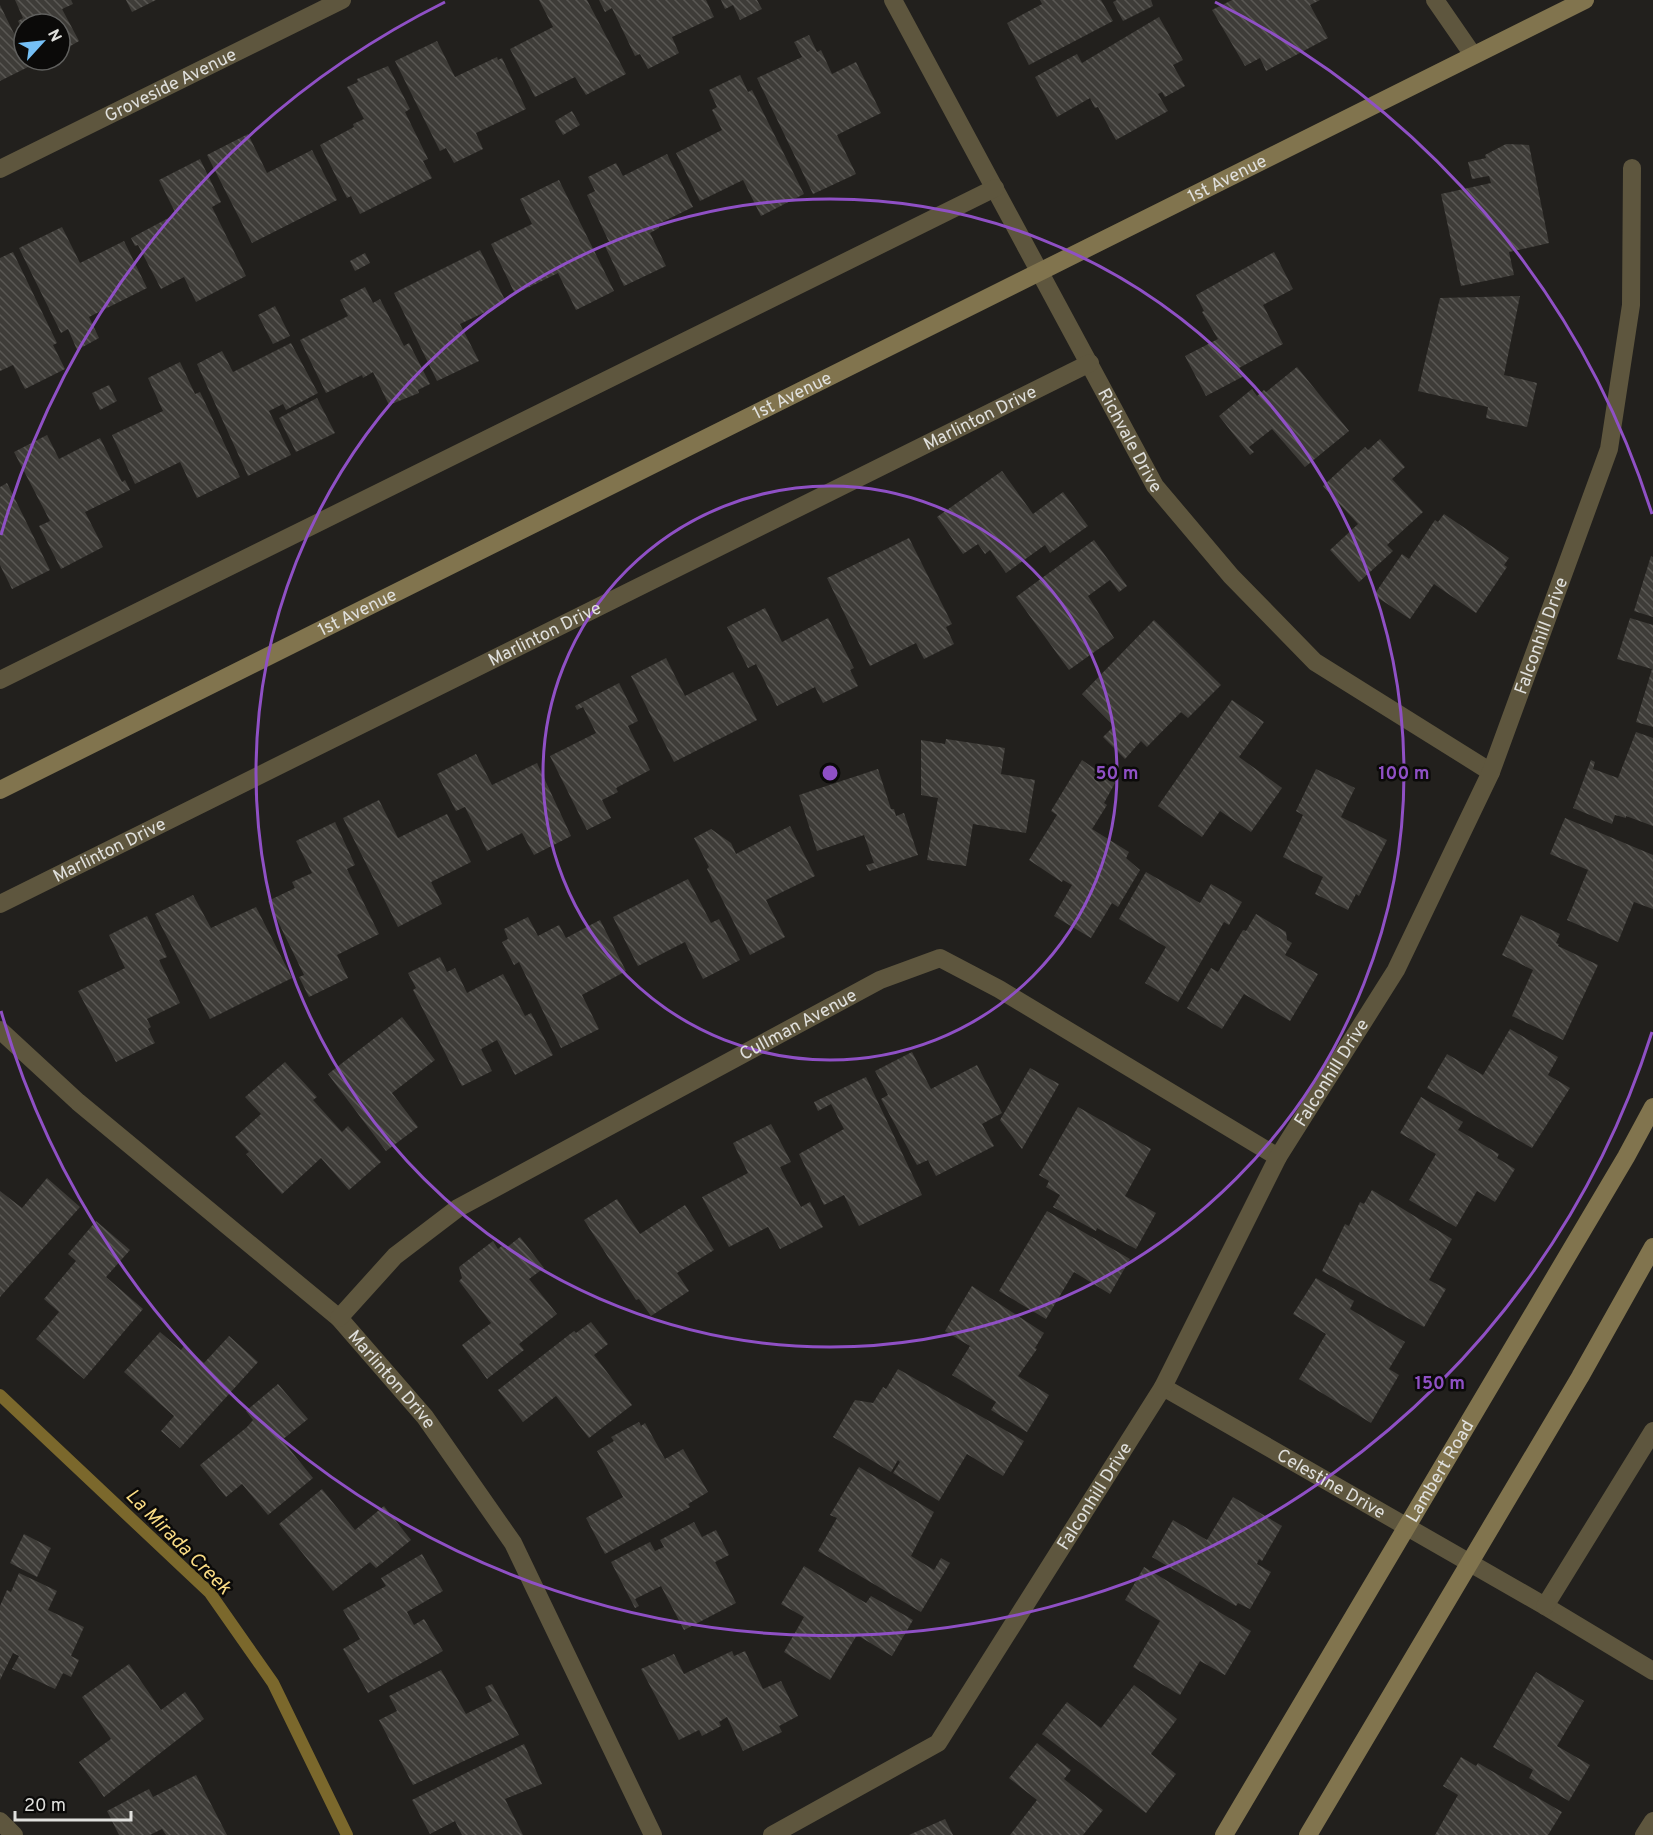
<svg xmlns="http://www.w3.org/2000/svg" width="1653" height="1835" font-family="Overpass,sans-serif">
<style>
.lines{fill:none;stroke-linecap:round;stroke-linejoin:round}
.stream{stroke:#7b682c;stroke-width:12}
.building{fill:url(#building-back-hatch)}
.street{stroke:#5e563e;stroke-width:18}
.secondary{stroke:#81744e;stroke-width:18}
.ring{fill:none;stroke:#8f50c5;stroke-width:3}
.labels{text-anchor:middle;stroke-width:5;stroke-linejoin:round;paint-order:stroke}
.street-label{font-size:18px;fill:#e0e0dd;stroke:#0b0a09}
.water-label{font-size:20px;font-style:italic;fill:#fadc84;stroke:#0b0a09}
.centre{fill:#8f50c5;stroke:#0b0a09;stroke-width:3}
.ring-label{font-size:18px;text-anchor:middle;font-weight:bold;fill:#8f50c5;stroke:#0b0a09;stroke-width:5;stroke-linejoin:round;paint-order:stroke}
</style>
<defs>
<pattern id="building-back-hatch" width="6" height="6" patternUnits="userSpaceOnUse" patternTransform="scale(1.5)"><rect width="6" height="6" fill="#3e3c38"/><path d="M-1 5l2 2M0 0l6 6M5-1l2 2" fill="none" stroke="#5a5854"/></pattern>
</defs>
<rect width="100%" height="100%" fill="#22201d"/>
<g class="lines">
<polyline class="stream" points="0,1395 210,1593 273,1683 347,1835"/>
</g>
<g class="building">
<polygon points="15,0 71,0 73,4 62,9 79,41 60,52 60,24 24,24 24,33 18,21 23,18"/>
<polygon points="126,0 156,0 132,12"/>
<polygon points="539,0 587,0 626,74 586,95 575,77 535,97 510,49 553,27"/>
<polygon points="599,0 706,0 714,17 672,37 679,53 648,69 640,54 635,56 612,8 605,12"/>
<polygon points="721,0 757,0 762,9 740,20 733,5 725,9"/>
<polygon points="1040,0 1101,0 1113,21 1029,65 1007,23 1042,4"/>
<polygon points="1117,0 1151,0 1153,6 1123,21 1113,2"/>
<polygon points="1232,0 1320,0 1310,5 1328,38 1266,71 1260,58 1245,66 1212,10"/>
<polygon points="0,5 24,54 24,60 27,60 30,66 0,81"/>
<polygon points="1159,17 1183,60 1173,65 1185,86 1165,97 1162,92 1158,94 1168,111 1116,140 1098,107 1095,108 1090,98 1057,117 1035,77 1077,54 1082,63"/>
<polygon points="809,35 817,52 821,50 832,74 856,62 881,113 837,135 856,174 813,194 757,78 802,57 794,42"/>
<polygon points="437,41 455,77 497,57 498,60 502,58 526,109 476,133 483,149 454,163 446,148 440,151 395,61"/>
<polygon points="388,66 410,109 405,112 428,159 423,161 432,178 360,214 351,196 347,198 320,145 354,127 353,124 364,119 347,87 358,82 357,79"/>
<polygon points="740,75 748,92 752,90 804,194 761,216 743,180 700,201 676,153 722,130 712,110 717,107 709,90"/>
<polygon points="572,111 580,125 563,135 555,121"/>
<polygon points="248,134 267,173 312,150 337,200 252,243 207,155"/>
<polygon points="1506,144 1529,145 1549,243 1509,252 1514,275 1461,286 1441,194 1491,183 1489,176 1472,179 1468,162 1486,158 1485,155"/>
<polygon points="667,154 693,207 658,224 659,228 650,233 666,266 624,286 604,244 609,242 587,195 595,191 588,177 616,163 623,176"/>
<polygon points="200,159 221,202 212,207 246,276 196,302 184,277 161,289 138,245 135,246 131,238 176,214 159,180"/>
<polygon points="559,180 614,291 576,310 558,273 515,294 491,244 532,224 520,199"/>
<polygon points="62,227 80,263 124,241 147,288 89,317 99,338 77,350 68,329 61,333 19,248"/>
<polygon points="480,250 506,302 460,324 479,361 437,381 394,293"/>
<polygon points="13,252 57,343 53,345 65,369 25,389 13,365 0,371 0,258"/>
<polygon points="1274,252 1293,289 1263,305 1283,344 1239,368 1244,376 1206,396 1185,356 1218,339 1202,312 1204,311 1196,295"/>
<polygon points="365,253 370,263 355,271 350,261"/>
<polygon points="365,287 373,303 380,299 404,346 409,343 430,384 418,390 419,393 389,405 373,372 363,378 362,375 326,393 300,340 348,316 340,300"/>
<polygon points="1520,296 1504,375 1537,383 1527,427 1486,418 1488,407 1418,391 1440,298"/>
<polygon points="275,306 290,336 273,344 258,315"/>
<polygon points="291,343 318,393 286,410 283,404 269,411 291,455 248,476 197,364 222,351 233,372"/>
<polygon points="180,362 195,394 200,392 240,477 197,498 180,462 135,484 112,435 163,411 148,378"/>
<polygon points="1297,367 1349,431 1305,467 1272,429 1249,447 1254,452 1250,455 1219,416 1252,389 1257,396 1264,390 1266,392"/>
<polygon points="109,385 117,401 100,410 92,393"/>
<polygon points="317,398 335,433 296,452 279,418"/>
<polygon points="47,435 59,459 100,438 122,482 125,480 130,490 85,512 103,547 61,569 39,526 50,521 14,452"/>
<polygon points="1380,439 1405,467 1392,479 1423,512 1387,545 1393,551 1359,582 1330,550 1358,524 1323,486 1365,447 1368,450"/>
<polygon points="1002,471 1033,514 1063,492 1088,526 1050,553 1045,545 1006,573 990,550 985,554 978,544 963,554 937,517"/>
<polygon points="7,483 50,570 12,589 0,565 0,487"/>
<polygon points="1444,514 1509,558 1504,565 1507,567 1476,613 1434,584 1410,619 1374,595 1402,554 1409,559 1435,520 1438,522"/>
<polygon points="909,538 952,624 946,627 954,644 924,659 916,643 870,666 827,578"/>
<polygon points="1094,540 1127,586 1119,592 1110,580 1088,596 1114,638 1069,670 1016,597"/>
<polygon points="1651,556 1653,557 1653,617 1634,611"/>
<polygon points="765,608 782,642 828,618 854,668 850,670 858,686 823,703 815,687 777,706 756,664 748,668 727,627"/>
<polygon points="1630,618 1653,625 1653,727 1636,722 1652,669 1617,659"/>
<polygon points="1154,620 1221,685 1188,718 1181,712 1147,747 1141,741 1125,759 1103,737 1114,726 1082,694"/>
<polygon points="666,658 685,696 733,672 757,720 674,762 631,676"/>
<polygon points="619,683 638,721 628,726 650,770 616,788 618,792 602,800 611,818 587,830 550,756 596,733 583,707 577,710 575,706"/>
<polygon points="1232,700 1264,722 1239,757 1282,788 1251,832 1220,811 1202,837 1158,806"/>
<polygon points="1636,732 1653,738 1653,826 1626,816 1626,818 1615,815 1612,824 1573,808 1591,760 1595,762 1593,769 1618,778"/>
<polygon points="946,739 1005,748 1001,774 1035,780 1026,833 973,824 966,866 927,860 938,798 921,795 921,740 945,744"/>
<polygon points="476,754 492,785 537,763 571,836 534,855 522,833 487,851 465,807 456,811 437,774"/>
<polygon points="1082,760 1115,783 1104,803 1107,805 1092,829 1129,852 1126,858 1140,870 1118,907 1112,903 1091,938 1054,916 1072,885 1063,880 1062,882 1029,860 1057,815 1051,811"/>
<polygon points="878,769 891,809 894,809 896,816 904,813 918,855 869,871 866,865 874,863 864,835 817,851 799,795"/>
<polygon points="1316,769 1355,788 1341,817 1387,840 1359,896 1356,894 1348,910 1315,894 1323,877 1283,857 1303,815 1296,811"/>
<polygon points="379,800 398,838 447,814 471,862 431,882 442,904 398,927 343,818"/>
<polygon points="1565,818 1653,855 1653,909 1634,902 1618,942 1567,920 1588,870 1550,854"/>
<polygon points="335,822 355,865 347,869 379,934 337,955 348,978 309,997 299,977 304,975 268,901 295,888 292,882 312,873 296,841"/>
<polygon points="790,826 815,876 766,900 785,937 750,955 707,869 709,867 694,838 711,829 731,843 736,854"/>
<polygon points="1146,872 1200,903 1211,884 1242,902 1229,925 1224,922 1178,1002 1145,983 1166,947 1119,919"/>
<polygon points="688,879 711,923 719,919 740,960 703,979 685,942 638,966 613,917"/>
<polygon points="193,895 211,928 256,907 292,978 210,1019 155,914"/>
<polygon points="1256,914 1286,932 1287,940 1292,943 1285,955 1318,974 1290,1021 1244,994 1222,1029 1187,1008 1211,968 1218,972 1243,930 1246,931"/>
<polygon points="1521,915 1560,934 1556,943 1559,944 1558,946 1598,965 1563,1040 1512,1016 1533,970 1502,955"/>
<polygon points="147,916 167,957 159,960 180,1003 147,1019 151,1027 148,1029 155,1043 116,1062 78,991 125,968 109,935"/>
<polygon points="528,917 538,936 559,925 566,938 600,920 626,971 582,995 599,1029 561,1048 519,962 514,965 502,942 508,939 504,929"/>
<polygon points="440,957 447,972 455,968 467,993 503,974 525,1016 531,1013 553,1055 515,1075 497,1040 481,1049 492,1071 462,1086 413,990 416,988 408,973"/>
<polygon points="402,1017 435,1060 392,1093 418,1127 386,1151 328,1074"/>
<polygon points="1510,1029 1558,1057 1548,1075 1570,1088 1532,1148 1427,1088 1447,1054 1483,1075"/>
<polygon points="912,1052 931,1089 977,1065 1002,1113 982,1124 994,1146 936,1176 928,1160 917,1165 881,1099 888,1095 875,1071"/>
<polygon points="285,1062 317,1097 313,1100 342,1132 348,1126 381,1162 349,1190 321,1158 282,1194 246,1154 249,1152 235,1137 261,1114 245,1097"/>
<polygon points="1030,1068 1059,1084 1022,1149 1000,1120"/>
<polygon points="866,1077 922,1195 859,1226 844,1195 824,1205 799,1154 844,1129 831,1104 818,1111 814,1102"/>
<polygon points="1421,1097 1463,1122 1458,1130 1499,1154 1497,1158 1515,1169 1495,1202 1477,1191 1456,1227 1409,1200 1436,1154 1400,1133"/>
<polygon points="1078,1107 1151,1149 1125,1196 1156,1213 1136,1249 1097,1228 1096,1231 1053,1207 1060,1195 1046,1187 1049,1181 1039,1175"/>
<polygon points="771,1124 791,1162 780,1167 801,1207 810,1202 823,1227 780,1249 768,1227 729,1247 702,1197 748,1173 733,1143"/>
<polygon points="47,1178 80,1207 0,1297 0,1191 22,1208"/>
<polygon points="1372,1190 1452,1239 1429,1280 1446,1289 1424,1327 1322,1271 1345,1224 1349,1226 1360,1202 1364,1204"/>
<polygon points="617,1199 640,1234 685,1205 714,1250 677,1273 689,1291 651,1316 639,1299 636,1300 584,1220"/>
<polygon points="1047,1211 1130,1259 1110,1294 1074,1272 1046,1319 999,1291"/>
<polygon points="96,1221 130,1250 106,1277 143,1309 84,1379 36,1339 59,1312 44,1299 76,1261 68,1254"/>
<polygon points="520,1237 544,1268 529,1279 557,1314 519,1344 524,1350 487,1379 462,1345 491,1323 459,1281 462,1278 459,1267 493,1241 498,1249 503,1245 505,1249"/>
<polygon points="1316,1278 1354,1301 1350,1309 1405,1342 1389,1369 1399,1375 1371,1423 1299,1379 1326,1334 1293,1314"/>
<polygon points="972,1286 1044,1333 1035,1348 1037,1349 1018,1376 1049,1395 1027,1432 991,1410 996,1402 952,1375 970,1346 945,1331"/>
<polygon points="591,1322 608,1344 594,1355 632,1405 589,1438 556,1396 523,1422 498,1390 574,1331 576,1333"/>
<polygon points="160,1332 181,1350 184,1346 204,1363 229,1336 258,1362 180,1448 161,1431 174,1416 124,1372"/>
<polygon points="898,1369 1024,1441 1003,1476 967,1454 939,1501 893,1473 900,1462 898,1460 891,1472 833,1437 855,1400 873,1403 883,1387 886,1389"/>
<polygon points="278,1384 308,1419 282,1440 313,1478 268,1515 242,1484 226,1497 200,1465 247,1427 253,1420 246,1411"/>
<polygon points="639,1422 641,1426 645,1423 665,1459 683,1449 708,1492 688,1504 690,1507 605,1554 586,1518 623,1497 597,1451 614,1441 611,1437"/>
<polygon points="859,1467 934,1512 911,1556 934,1570 941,1558 950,1563 921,1612 818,1551 837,1518 830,1515"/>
<polygon points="322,1489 355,1530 384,1506 411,1540 376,1568 370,1562 333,1591 279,1524"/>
<polygon points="1233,1497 1282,1526 1262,1561 1259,1559 1257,1564 1271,1572 1250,1609 1238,1603 1236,1606 1152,1557 1173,1520 1207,1540"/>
<polygon points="694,1522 702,1537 716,1530 729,1555 715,1562 736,1603 684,1630 661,1586 635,1599 639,1606 635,1608 611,1562 650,1542 655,1551 664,1547 660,1540"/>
<polygon points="24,1534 51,1548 37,1577 10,1563"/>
<polygon points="422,1554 443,1591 407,1612 414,1625 424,1619 443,1651 368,1693 343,1649 360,1639 343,1610 386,1586 381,1578"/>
<polygon points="804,1566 866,1603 871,1596 913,1620 892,1656 857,1635 830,1680 784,1652 804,1617 781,1604"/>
<polygon points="1144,1567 1251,1631 1225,1675 1200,1661 1180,1695 1133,1667 1160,1621 1125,1600"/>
<polygon points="19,1573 57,1591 48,1610 84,1627 71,1656 79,1660 71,1677 63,1673 55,1689 12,1669 19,1656 13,1653 0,1680 0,1606 7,1590 11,1592"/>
<polygon points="732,1651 734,1656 745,1651 763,1689 781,1681 798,1716 779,1726 782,1732 743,1751 727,1717 719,1722 721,1726 702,1736 699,1730 679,1740 641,1669 674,1654 684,1674"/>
<polygon points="129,1664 161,1710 185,1692 204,1719 104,1797 79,1762 111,1739 82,1697"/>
<polygon points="441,1670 466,1714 492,1701 485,1687 492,1684 519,1735 413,1785 379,1720 397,1711 389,1696"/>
<polygon points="1536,1672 1584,1701 1557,1746 1590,1765 1569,1801 1529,1778 1533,1770 1493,1747"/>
<polygon points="1134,1685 1177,1719 1151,1754 1176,1774 1146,1813 1042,1734 1067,1702 1101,1728"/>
<polygon points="1037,1743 1071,1770 1064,1779 1103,1810 1083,1835 1010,1835 1037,1800 1009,1778"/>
<polygon points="524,1744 542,1784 505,1799 523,1835 462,1835 455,1821 430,1834 412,1800"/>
<polygon points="1461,1757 1476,1766 1478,1763 1562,1812 1548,1835 1435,1835 1458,1795 1443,1786"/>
<polygon points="196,1775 227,1835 166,1835 162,1829 150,1835 119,1835 107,1811 149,1789 153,1797"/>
<polygon points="945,1819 953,1835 909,1835"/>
</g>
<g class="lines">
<g class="street">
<path id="s1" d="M893,0L1155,486L1231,576L1315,662L1491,772"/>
<polyline points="1435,0 1473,55"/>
<path id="s2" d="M0,169L342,0"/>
<polyline points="0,680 995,188"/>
<path id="s3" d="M0,904L1090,363"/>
<path id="s4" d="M0,1030L78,1102L339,1318L425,1417L513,1543L653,1835"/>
<path id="s5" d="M339,1318L395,1256L458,1208L880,980L940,958L999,989L1278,1157"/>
<path id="s6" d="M1163,1387L1545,1606L1653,1671"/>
<polyline points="1545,1606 1653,1431"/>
<polyline points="0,1821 14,1835"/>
<path id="s7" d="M772,1835L938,1743L1163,1387L1278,1157L1396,970L1491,772L1609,449L1631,305L1632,168"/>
<polyline points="1644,1835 1653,1821"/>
</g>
<g class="secondary">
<path id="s8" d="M0,790L1585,0"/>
<path id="s9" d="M1224,1835L1626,1157L1653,1107"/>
<polyline points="1308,1835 1580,1377 1653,1247"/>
</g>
</g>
<g class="ring">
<circle cx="830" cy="773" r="287"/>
<circle cx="830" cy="773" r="574"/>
<path d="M1652 1032A862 862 0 0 1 1 1011M1 535A862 862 0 0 1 445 2M1215 2A862 862 0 0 1 1652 514"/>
</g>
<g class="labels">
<g class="street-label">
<text dy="6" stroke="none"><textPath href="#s2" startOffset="190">Groveside Avenue</textPath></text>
<text dy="6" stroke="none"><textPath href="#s8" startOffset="1371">1st Avenue</textPath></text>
<text dy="6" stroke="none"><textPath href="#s8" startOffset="885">1st Avenue</textPath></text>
<text dy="6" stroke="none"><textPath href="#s3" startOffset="1094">Marlinton Drive</textPath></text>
<text dy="6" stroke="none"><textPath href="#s1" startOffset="500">Richvale Drive</textPath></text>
<text dy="6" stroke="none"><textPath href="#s8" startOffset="399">1st Avenue</textPath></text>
<text dy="6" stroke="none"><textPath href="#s3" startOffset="608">Marlinton Drive</textPath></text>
<text dy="6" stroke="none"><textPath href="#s7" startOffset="1454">Falconhill Drive</textPath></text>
<text dy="6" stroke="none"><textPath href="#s3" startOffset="122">Marlinton Drive</textPath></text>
<text dy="6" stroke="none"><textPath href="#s5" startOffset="549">Cullman Avenue</textPath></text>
<text dy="6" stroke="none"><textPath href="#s7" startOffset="968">Falconhill Drive</textPath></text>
<text dy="6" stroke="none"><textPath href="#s4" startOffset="526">Marlinton Drive</textPath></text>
<text dy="6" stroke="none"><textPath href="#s9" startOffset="423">Lambert Road</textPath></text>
<text dy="6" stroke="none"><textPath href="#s6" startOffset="194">Celestine Drive</textPath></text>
<text dy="6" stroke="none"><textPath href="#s7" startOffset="482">Falconhill Drive</textPath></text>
</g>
<g class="water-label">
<text transform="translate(179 1541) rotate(45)" y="7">La Mirada Creek</text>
</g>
</g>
<circle cx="830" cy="773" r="9" class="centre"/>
<g class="ring-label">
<text x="1117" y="779">50 m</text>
<text x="1404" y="779">100 m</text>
<text x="1440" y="1389">150 m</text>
</g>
<g transform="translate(42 42) rotate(63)"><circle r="28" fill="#0b0a09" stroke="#60605e" stroke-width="1.5"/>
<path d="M0-4.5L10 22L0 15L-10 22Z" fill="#75c0f6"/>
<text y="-9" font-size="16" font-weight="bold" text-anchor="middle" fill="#e0e0dd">N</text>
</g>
<path d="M15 1811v9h116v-9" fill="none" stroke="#e0e0dd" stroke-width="3"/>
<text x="24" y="1811" font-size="18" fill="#e0e0dd" stroke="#0b0a09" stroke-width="4.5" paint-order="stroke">20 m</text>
</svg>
